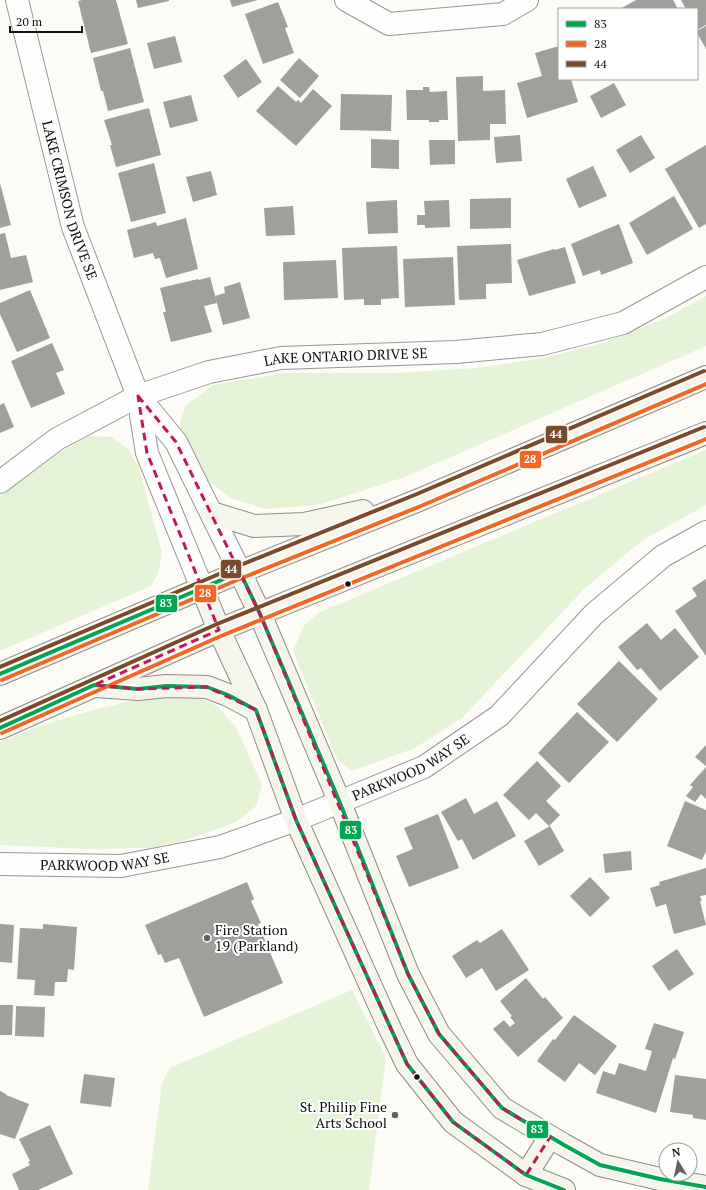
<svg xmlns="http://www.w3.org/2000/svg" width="706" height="1190" font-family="'PT Serif',serif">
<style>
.green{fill:#e4f3d5}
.building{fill:#a09f9b}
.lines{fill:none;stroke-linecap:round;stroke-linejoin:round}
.street-casing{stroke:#969694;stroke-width:24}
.secondary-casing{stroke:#8d8c8a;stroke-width:24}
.street{stroke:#fffefe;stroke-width:22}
.secondary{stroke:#f6f5eb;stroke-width:22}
.bus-1-casing{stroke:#fff;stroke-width:7}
.bus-2-casing{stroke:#fff;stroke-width:7}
.bus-3-casing{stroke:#fff;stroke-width:7}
.bus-1{stroke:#00a651;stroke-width:4}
.bus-2{stroke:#f26522;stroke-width:4}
.bus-3{stroke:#7a4b2a;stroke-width:4}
.marked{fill:none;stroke:#c2185b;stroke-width:3;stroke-dasharray:8 5;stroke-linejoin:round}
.bus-dot{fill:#101010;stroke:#fff;stroke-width:1.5}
.poi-dot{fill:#636260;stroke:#fff;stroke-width:1.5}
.labels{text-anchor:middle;stroke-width:4;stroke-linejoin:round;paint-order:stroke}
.street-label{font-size:14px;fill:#101010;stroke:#fff}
.poi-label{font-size:14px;fill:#101010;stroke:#fff;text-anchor:start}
.line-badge{stroke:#fff;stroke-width:1.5}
.badge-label{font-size:11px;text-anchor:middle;font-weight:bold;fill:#fff}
</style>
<rect width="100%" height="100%" fill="#fcfbf6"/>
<g class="green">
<polygon points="706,296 706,346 405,477 318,505 265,509 231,498 202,476 181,440 180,422 186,405 213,385 286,373 397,373 476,368 545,358 602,343 664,319"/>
<polygon points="89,436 111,437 128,449 139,468 162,553 158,574 151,586 0,651 0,496 61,452"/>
<polygon points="706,450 706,505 643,540 585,588 462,718 415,748 352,771 337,759 293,651 304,625 320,612"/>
<polygon points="195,696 217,706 236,727 262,785 256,806 236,822 189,839 148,848 92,849 0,845 0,742 36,727 93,710 143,698"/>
<polygon points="352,990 386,1058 369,1190 148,1190 162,1083 170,1068"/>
</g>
<g class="building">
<polygon points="82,0 116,0 128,44 91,53 78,1"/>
<polygon points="136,0 169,0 169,1 138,8"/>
<polygon points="230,0 258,0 232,7"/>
<polygon points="636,0 673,0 678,9 620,9"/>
<polygon points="681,0 706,0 706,25 697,30 697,9 686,9"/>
<polygon points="278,2 288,27 285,28 294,53 263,64 245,14"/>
<polygon points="706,26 706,49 697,33 697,31"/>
<polygon points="175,36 182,62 154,69 147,43"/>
<polygon points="559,46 559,79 571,79 578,102 527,118 517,83 542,76 535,53"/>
<polygon points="130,48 144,102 108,111 103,91 101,91 93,58"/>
<polygon points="299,58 319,76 300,98 280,80"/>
<polygon points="246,59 262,82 238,98 223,76"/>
<polygon points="483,76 483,91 505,90 506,124 490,124 490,140 458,141 456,77"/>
<polygon points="614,83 626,105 601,118 590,96"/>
<polygon points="278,86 296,102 298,100 301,103 313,89 332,106 296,146 256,111"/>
<polygon points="423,87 429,87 430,92 447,91 448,120 439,120 439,122 429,122 429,120 407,120 406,90 423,90"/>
<polygon points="341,94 392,95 391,131 340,130"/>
<polygon points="191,95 198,121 170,128 163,102"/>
<polygon points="149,108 161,155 116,167 110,145 112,145 104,120"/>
<polygon points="520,135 522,161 496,163 494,137"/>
<polygon points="641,135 655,158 630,173 616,150"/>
<polygon points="371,139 399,140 399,169 371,168"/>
<polygon points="429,140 455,140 455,164 430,165"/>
<polygon points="706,145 706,224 699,228 665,169"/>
<polygon points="154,163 166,213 131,222 118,173"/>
<polygon points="593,166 607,196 579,208 566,179"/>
<polygon points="211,171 217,195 193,202 186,177"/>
<polygon points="0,183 11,225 0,228"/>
<polygon points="674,196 693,229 647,255 629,223"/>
<polygon points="511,198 511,228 470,229 470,199"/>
<polygon points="397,200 398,233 368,234 366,202"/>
<polygon points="449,200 450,227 425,228 425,225 417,225 417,215 425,215 424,201"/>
<polygon points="293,206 295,235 266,236 264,208"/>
<polygon points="186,218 198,269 166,278 160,258 155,259 153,253 134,258 127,230 156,222 157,226"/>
<polygon points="619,224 633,263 601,275 600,270 583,276 571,244"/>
<polygon points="5,233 11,258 26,255 33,282 0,290 0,234"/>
<polygon points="511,244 512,283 486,284 486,299 459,300 457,246"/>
<polygon points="397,246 399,298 381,299 381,305 364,305 364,299 344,300 342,248"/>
<polygon points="565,247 576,283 529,296 517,260 554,249 555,250"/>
<polygon points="453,257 455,305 405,307 403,259"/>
<polygon points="336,260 338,298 284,300 283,262"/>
<polygon points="210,277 217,303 204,306 212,332 171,342 163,312 166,312 160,288 198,279 199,280"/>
<polygon points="240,282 250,318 223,325 215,296 225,293 224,287"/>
<polygon points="30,290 50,338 17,352 0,314 0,303"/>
<polygon points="52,343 64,370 56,373 65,394 31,408 11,361"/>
<polygon points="4,403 14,427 0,433 0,405"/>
<polygon points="706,579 706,656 675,611 697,596 692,588"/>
<polygon points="647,623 661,640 675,628 699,657 660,691 641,668 637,670 618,647"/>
<polygon points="619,661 658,699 617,742 577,704"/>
<polygon points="577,712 609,742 569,783 538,753"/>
<polygon points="706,745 706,766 695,757"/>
<polygon points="537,761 561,786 546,801 560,815 549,826 536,813 529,820 503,795"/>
<polygon points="706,767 706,799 701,794 695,802 686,796 693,787 690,785"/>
<polygon points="466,798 474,814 497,801 516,836 473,860 462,839 458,841 441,812"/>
<polygon points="685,801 706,810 706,851 702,860 667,846"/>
<polygon points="438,814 459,868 409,887 396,856 413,849 404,828"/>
<polygon points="550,826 564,851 539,866 524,841"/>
<polygon points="631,851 632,870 605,873 603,854"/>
<polygon points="706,868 706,895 700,896 702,901 700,901 706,925 674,934 666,904 656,907 650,888 660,885 659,882"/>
<polygon points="590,877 610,898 590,917 570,896"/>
<polygon points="247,882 254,899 251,901 261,923 258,924 283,983 204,1017 179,958 165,963 161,954 158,955 145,925"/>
<polygon points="0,924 14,925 12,963 0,962"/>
<polygon points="43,924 77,927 74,970 68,969 67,982 55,982 54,996 34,995 35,980 17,979 20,928 43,929"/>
<polygon points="502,929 529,970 496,991 482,968 466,978 452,956 477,940 480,943"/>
<polygon points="677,949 694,974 669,991 652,966"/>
<polygon points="526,978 543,999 545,997 563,1018 518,1057 493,1029 504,1020 510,1027 515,1023 510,1017 512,1016 500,1001"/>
<polygon points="0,1005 13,1005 12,1035 0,1035"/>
<polygon points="16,1006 45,1007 44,1037 15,1036"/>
<polygon points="574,1015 617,1046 595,1075 579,1063 565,1082 537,1061 553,1039 555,1040"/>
<polygon points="654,1023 684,1032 675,1059 673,1058 656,1113 596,1093 603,1071 615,1075 619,1063 646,1071 652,1051 645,1049"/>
<polygon points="84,1074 115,1078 111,1107 80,1103"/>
<polygon points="675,1075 706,1079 706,1120 693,1118 693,1115 670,1112"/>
<polygon points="0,1091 6,1094 6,1095 29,1104 15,1139 0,1134"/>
<polygon points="50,1125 73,1174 38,1190 19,1190 12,1174 30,1165 28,1162 30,1161 19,1139"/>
</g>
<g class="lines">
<g class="street-casing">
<g id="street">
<path id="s1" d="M17,0L73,227L138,396L147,453L202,588"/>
<polyline points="346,0 389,24 503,14 527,0"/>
<polyline points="139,397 176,442 240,572"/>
<path id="s2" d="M0,482L57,439L138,396L209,372L281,358L456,352L542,344L623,323L706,277"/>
<path id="s3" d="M0,864L121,866L220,847L296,820L424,767L499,716L594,614L663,556L706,532"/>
</g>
</g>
<g class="secondary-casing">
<g id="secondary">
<polyline points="212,513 254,526 304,524 363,511"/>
<polyline points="240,572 260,614 340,803 408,974 439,1034 502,1108 564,1145 600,1165 660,1179 706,1187"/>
<polyline points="202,588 219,630 256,710 296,820 391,1031 407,1064 453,1122 526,1175 564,1190"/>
<polyline points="0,674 240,572 419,500 706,377"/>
<polyline points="97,686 138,689 166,686 207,687 228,695 256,710"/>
<polyline points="0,728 219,630 706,433"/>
<polyline points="526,1175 550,1137"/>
</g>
</g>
<use href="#street" class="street"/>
<use href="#secondary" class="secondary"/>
<g class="bus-1-casing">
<g id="bus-1">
<polyline points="0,674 240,572 260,614 340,803 408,974 439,1034 502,1108 564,1145 600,1165 660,1179 706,1187"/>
<polyline points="0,728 94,685 138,689 166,686 207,687 228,695 256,710 296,820 407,1064 453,1122 526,1175 564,1190"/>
</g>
</g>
<g class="bus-2-casing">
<g id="bus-2">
<polyline points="2,680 242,578 421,506 706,384"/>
<polyline points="2,733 221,636 706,439"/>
</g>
</g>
<g class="bus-3-casing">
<g id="bus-3">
<polyline points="0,667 238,566 417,494 704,371"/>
<polyline points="0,721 217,624 704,427"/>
</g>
</g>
<use href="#bus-1" class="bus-1"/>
<use href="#bus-2" class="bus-2"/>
<use href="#bus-3" class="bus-3"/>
</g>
<path class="marked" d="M138,396L176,442L260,614L408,974L439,1034L502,1108L550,1137L526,1175L453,1122L407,1064L296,820L256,710L207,687L138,689L94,685L219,630L147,453Z"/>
<g class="bus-dot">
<circle cx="348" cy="584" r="3.5"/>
<circle cx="417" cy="1077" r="3.5"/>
</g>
<g class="poi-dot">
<circle cx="207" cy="938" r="4"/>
<circle cx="395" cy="1115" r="4"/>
</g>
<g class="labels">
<g class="street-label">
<text dy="5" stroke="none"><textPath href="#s1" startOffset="207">LAKE CRIMSON DRIVE SE</textPath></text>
<text dy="5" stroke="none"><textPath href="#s2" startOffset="376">LAKE ONTARIO DRIVE SE</textPath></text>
<text dy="5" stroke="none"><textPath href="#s3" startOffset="429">PARKWOOD WAY SE</textPath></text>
<text dy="5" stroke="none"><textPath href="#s3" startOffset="105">PARKWOOD WAY SE</textPath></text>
</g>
<g class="poi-label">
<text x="215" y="935">Fire Station<tspan x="215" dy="16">19 (Parkland)</tspan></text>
<text x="387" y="1112" text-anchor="end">St. Philip Fine<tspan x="387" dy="16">Arts School</tspan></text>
</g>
</g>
<g class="line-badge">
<rect x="545" y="425" width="23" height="19" rx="4" fill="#7a4b2a"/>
<rect x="519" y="450" width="23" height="19" rx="4" fill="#f26522"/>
<rect x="220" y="559" width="22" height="20" rx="4" fill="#7a4b2a"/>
<rect x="194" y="584" width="23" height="19" rx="4" fill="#f26522"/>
<rect x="155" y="594" width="23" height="19" rx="4" fill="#00a651"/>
<rect x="339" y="820" width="23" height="20" rx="4" fill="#00a651"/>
<rect x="526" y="1120" width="23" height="19" rx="4" fill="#00a651"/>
</g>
<g class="badge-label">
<text x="556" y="438">44</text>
<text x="530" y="463">28</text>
<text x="231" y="573">44</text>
<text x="205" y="597">28</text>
<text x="166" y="607">83</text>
<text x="351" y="834">83</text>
<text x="537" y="1133">83</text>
</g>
<rect x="558" y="8" width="140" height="72" fill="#ffffff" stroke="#9f9f9f"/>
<rect x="566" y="21" width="20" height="6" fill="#00a651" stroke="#9f9f9f"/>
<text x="594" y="28" font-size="12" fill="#101010">83</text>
<rect x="566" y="41" width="20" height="6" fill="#f26522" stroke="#9f9f9f"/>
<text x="594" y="48" font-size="12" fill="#101010">28</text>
<rect x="566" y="61" width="20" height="6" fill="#7a4b2a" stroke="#9f9f9f"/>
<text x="594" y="68" font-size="12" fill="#101010">44</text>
<g transform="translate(678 1162) rotate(350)"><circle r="19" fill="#ffffff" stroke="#9f9f9f"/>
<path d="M0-3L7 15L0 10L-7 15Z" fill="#636260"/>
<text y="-6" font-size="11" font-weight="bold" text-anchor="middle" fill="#101010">N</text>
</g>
<path d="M10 26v6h72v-6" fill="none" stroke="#101010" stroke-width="2"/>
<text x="16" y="26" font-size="12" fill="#101010" stroke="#ffffff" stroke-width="3" paint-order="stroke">20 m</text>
</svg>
